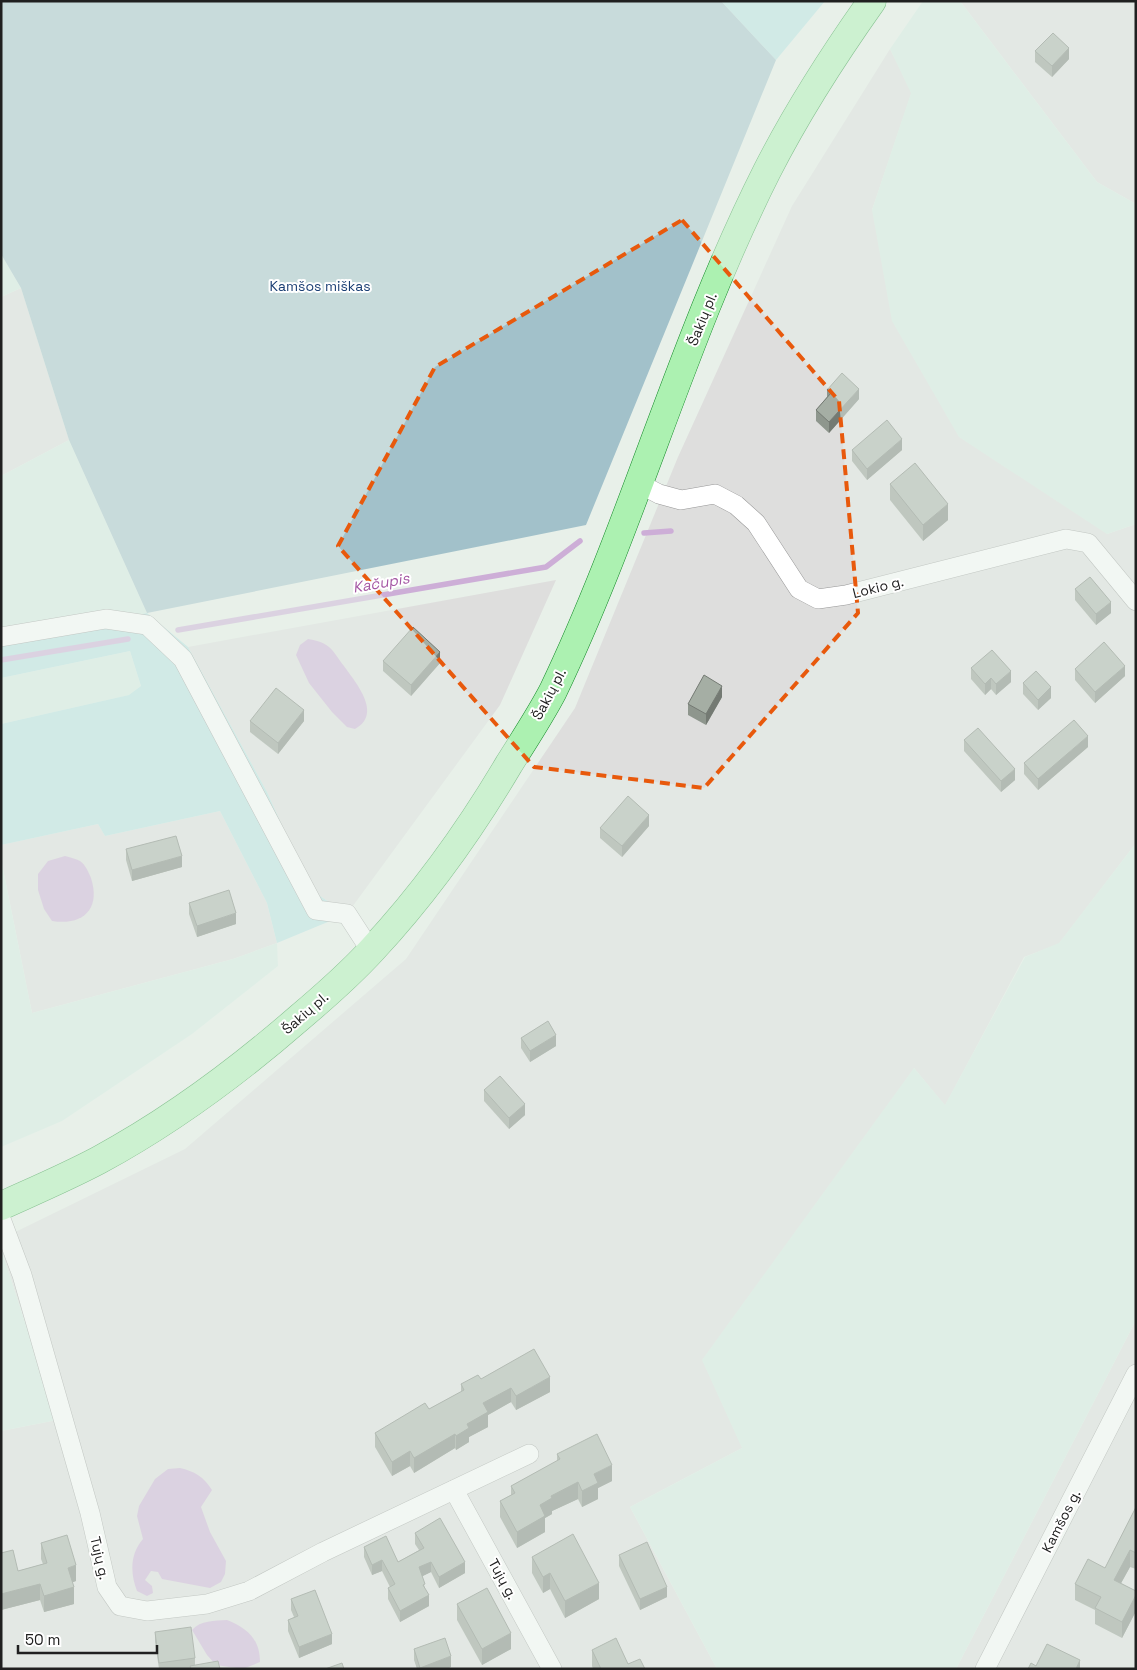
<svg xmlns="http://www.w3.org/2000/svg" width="1137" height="1670" font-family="'Space Grotesk',sans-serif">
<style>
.residential{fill:#dededd}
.farmland{fill:#d6ece3}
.grass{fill:#b5e2e3}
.forest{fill:#a2c1ca}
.water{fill:#cdaed7}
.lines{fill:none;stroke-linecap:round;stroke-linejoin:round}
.stream{stroke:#cdaed7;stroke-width:5.5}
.street-casing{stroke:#979797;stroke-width:20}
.primary-casing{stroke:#138a28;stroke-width:29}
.street{stroke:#fff;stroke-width:19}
.primary{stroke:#acf1b1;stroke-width:28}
.wall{fill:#8e968d}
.shaded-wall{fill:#747a73}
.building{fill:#a5aea4;stroke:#747a73}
.marked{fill:none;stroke:#e8590c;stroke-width:4;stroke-dasharray:10 6;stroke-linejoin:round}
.labels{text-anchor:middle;stroke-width:4;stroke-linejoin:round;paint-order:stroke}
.park-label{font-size:14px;fill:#1a3e73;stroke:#fff}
.street-label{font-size:14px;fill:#202020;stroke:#fff}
.water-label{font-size:15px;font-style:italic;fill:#a558a4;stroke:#fff}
</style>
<rect width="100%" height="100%" fill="#e8f0e9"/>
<g class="residential">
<polygon points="960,1 1136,1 1136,204 1097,182"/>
<polygon points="890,49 912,92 872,210 1107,534 1136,524 1136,843 1059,944 1024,957 945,1106 914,1068 742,1448 630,1507 717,1669 1,1669 1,1431 57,1420 1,1249 1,1239 185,1149 406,959 575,708 678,457 792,206"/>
<polygon points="21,288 69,440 1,476 1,297"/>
<polygon points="556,580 500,705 347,914 311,890 267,792 188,647"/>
<polygon points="220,811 267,903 277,943 233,959 32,1013 1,859 1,845 98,824 105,836"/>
<polygon points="1136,1320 1136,1669 956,1669"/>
</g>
<g class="farmland">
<polygon points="923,1 960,1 1097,182 1136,204 1136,524 1107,534 959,437 892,321 872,210 911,93 890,49"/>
<polygon points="1,254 21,288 1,297"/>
<polygon points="69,440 147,613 1,642 1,476"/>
<polygon points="130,651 141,686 130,695 1,724 1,678"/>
<polygon points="1136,843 1136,1320 956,1669 717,1669 630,1507 742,1448 702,1360 914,1068 945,1105 1025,957 1059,943"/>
<polygon points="1,859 32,1013 233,959 277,943 278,966 192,1034 62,1121 1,1147"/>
<polygon points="1,1249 57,1420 1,1431"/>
</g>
<g class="grass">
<polygon points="721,1 825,1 776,60"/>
<polygon points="147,613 188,647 267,792 311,890 347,914 277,943 267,903 220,811 105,836 98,824 1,845 1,724 129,695 141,686 130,651 1,678 1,642"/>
</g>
<polygon class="forest" points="1,1 721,1 776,60 586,525 147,613 69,440 21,288 1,254"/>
<g class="water">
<path d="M308,639C315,640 323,642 329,647C335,652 339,660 344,666C356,683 383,714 355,729L347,727L332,712L309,683L296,655L300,645Z"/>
<path d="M65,856C70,857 76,859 80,861C85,864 89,873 91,878C101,909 83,926 52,921L44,909L38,890V874L48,861Z"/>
<path d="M180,1468C194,1471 204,1477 212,1490L201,1507L210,1532L226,1561L225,1574L221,1582L210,1588L162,1579L158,1572L151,1571L145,1580L152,1586L153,1593L147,1596L137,1591C130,1573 130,1554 143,1539L137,1516L139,1506L155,1479L168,1469Z"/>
<path d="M227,1620C247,1628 260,1639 260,1662L243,1669L216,1665L207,1655L192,1630C201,1620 214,1621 227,1620Z"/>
</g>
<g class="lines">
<g class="stream">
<polyline points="644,533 671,531"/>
<polyline points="178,630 546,567 580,541"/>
<polyline points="1,660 128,639"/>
</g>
<g class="street-casing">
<g id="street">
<polyline points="638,483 659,494 681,500 715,494 736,505 756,523 799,589 818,599 846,595 1066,539 1088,543 1136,601"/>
<polyline points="1,637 106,619 147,625 183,659 316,910 347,914 371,951"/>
<polyline points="1,1219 22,1275 90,1513 107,1587 120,1606 147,1611 207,1604 249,1591 323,1552 529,1454"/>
<polyline points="454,1490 552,1669"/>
<polyline points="985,1669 1136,1374"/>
</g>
</g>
<g class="primary-casing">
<path id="primary" d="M1,1206C34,1191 67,1177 99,1160C171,1121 237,1072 299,1018C325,996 350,974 372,950C425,893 470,830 509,764C524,740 540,716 553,691C634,522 682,339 767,171C797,112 833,56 872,1"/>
</g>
<use href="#street" class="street"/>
<use href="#primary" class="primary"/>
</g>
<g class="wall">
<polygon points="1035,51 1069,59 1052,77 1035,62"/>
<polygon points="827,390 859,399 829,433 816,421 816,410 827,397"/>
<polygon points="852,450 902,450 867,480 852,461"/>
<polygon points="890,484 948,520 923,541 890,500"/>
<polygon points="1075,589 1111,613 1096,625 1075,600"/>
<polygon points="383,661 440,663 411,696 383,671"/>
<polygon points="971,668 1011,682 996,695 991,689 985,695 971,679"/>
<polygon points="1075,669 1125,676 1095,703 1075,680"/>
<polygon points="1023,683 1051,698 1038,710 1023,694"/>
<polygon points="722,697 706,725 688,715 688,704"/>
<polygon points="250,721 304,721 278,754 250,732"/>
<polygon points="964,740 1015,780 1001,792 964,751"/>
<polygon points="1088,747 1038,790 1024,774 1024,763"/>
<polygon points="649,826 622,857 600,838 600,828"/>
<polygon points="126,849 182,867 132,881 126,860"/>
<polygon points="189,903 236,924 197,937 189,914"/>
<polygon points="521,1038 556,1046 530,1062 521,1048"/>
<polygon points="484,1090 525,1115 509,1129 484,1101"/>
<polygon points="481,1379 550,1392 516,1410 511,1402 488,1415 488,1427 469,1437 469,1442 456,1450 455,1448 414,1473 410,1466 392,1476 375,1447 375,1433 429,1409 461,1392 461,1384"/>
<polygon points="557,1454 612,1481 598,1488 598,1499 582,1507 578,1499 552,1511 552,1514 545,1518 545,1532 517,1548 500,1517 500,1501 511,1495 511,1486 557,1461"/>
<polygon points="1136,1507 1136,1569 1130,1567 1121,1583 1136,1591 1136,1611 1122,1638 1095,1624 1095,1610 1075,1600 1075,1584 1105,1568"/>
<polygon points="415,1533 465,1573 439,1588 431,1572 422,1576 429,1606 400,1622 388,1599 388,1588 390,1587 382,1571 372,1575 364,1557 364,1547 398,1562 419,1550 415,1544"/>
<polygon points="41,1543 76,1581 72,1582 74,1604 44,1612 40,1600 1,1610 1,1553 18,1571 43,1564 41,1559"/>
<polygon points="619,1555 667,1597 640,1610 619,1566"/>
<polygon points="532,1557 599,1599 565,1618 550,1589 543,1593 532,1573"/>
<polygon points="291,1599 332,1644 299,1658 288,1631 288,1620 294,1617 291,1610"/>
<polygon points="457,1604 511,1649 482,1665 457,1620"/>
<polygon points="155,1632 195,1658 195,1665 220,1669 159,1669 155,1642"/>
<polygon points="414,1649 451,1667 447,1669 417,1669 414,1660"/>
<polygon points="592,1650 628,1664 645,1669 593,1669 592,1666"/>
</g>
<g class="shaded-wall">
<polygon points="1069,48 1069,59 1052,77 1052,66"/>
<polygon points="859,389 859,399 829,433 829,422"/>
<polygon points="902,439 902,450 867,480 867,469"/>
<polygon points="948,504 948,520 923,541 923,525"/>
<polygon points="1111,602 1111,613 1096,625 1096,614"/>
<polygon points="440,652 440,663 411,696 411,685"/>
<polygon points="1125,666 1125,676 1095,703 1095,692"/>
<polygon points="1011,671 1011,682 996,695 996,684"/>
<polygon points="991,678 991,689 985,695 985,684"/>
<polygon points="722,686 722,697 706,725 706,714"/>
<polygon points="1051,687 1051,698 1038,710 1038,700"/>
<polygon points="304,710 304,721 278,754 278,743"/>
<polygon points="1088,736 1088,747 1038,790 1038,779"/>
<polygon points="1015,769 1015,780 1001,792 1001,781"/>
<polygon points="649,815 649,826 622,857 622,846"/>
<polygon points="182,856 182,867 132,881 132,870"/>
<polygon points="236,913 236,924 197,937 197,926"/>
<polygon points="556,1035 556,1046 530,1062 530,1051"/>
<polygon points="525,1104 525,1115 509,1129 509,1118"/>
<polygon points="550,1377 550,1392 516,1410 516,1396"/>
<polygon points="511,1388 511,1402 488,1415 488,1427 469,1437 469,1442 456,1450 456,1436 467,1424 483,1403"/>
<polygon points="455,1434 455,1448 414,1473 414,1458"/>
<polygon points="410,1451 410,1466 392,1476 392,1462"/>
<polygon points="612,1465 612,1481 598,1488 598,1499 582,1507 582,1491 594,1474"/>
<polygon points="578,1482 578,1499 552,1511 552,1514 545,1518 545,1532 517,1548 517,1532 540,1505 551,1496"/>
<polygon points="1130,1550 1130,1567 1114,1596 1114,1580"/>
<polygon points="382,1560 382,1571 372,1575 372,1565"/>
<polygon points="431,1562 431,1572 419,1578 419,1567"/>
<polygon points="465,1562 465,1573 439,1588 439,1577"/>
<polygon points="76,1565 76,1581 68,1584 68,1568"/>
<polygon points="550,1573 550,1589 543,1593 543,1577"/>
<polygon points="599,1583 599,1599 565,1618 565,1601"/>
<polygon points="40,1584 40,1600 1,1610 1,1594"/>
<polygon points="74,1587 74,1604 44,1612 44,1596"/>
<polygon points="667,1587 667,1597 640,1610 640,1599"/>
<polygon points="429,1595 429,1606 400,1622 400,1611"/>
<polygon points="1136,1595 1136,1611 1122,1638 1122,1622"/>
<polygon points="511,1633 511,1649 482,1665 482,1649"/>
<polygon points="332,1634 332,1644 299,1658 299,1647"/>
<polygon points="451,1656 451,1667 447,1669 420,1669 420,1668"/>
<polygon points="1080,1660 1080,1669 1076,1669"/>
</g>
<g class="building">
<polygon points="1053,33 1069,48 1052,66 1035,51"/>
<polygon points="842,373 859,389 829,422 816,410 831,393 827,390"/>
<polygon points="887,420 902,439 867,469 852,450"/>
<polygon points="915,463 948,504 923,525 890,484"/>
<polygon points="1090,577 1111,602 1096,614 1075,589"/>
<polygon points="413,627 440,652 411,685 383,661"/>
<polygon points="1104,642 1125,666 1095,692 1075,669"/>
<polygon points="992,650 1011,671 996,684 991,678 985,684 971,668"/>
<polygon points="1036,671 1051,687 1038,700 1023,683"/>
<polygon points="704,675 722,686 706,714 688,704"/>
<polygon points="276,688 304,710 278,743 250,721"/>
<polygon points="1074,720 1088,736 1038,779 1024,763"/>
<polygon points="978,728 1015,769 1001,781 964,740"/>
<polygon points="628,796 649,815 622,846 600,828"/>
<polygon points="176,836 182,856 132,870 126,849"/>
<polygon points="229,890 236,913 197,926 189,903"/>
<polygon points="548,1021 556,1035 530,1051 521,1038"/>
<polygon points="500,1076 525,1104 509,1118 484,1090"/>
<polygon points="534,1349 550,1377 516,1396 511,1388 483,1403 488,1412 467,1424 469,1428 456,1436 455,1434 414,1458 410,1451 392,1462 375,1433 425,1403 429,1409 464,1390 461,1384 478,1375 481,1379"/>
<polygon points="597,1434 612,1465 594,1474 598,1483 582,1491 578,1482 551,1496 552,1498 540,1505 545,1516 517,1532 500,1501 515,1493 511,1486 560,1459 557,1454"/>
<polygon points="1136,1507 1136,1553 1130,1550 1114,1580 1136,1591 1136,1595 1122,1622 1095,1608 1101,1597 1075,1584 1088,1559 1105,1568"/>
<polygon points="440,1518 465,1562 439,1577 431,1562 419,1567 425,1584 423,1585 429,1595 400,1611 388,1588 395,1584 382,1560 372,1565 364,1547 386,1536 398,1562 424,1548 415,1533"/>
<polygon points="573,1534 599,1583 565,1601 550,1573 543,1577 532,1557"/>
<polygon points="67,1535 76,1565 68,1568 74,1587 44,1596 40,1584 1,1594 1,1553 13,1550 18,1571 47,1563 41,1543"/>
<polygon points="647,1542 667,1587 640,1599 619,1555"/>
<polygon points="487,1588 511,1633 482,1649 457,1604"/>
<polygon points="315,1590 332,1634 299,1647 288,1620 298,1616 291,1599"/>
<polygon points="191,1627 195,1658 159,1663 155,1632"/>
<polygon points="445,1638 451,1656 420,1668 414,1649"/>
<polygon points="616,1638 628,1664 640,1659 645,1669 601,1669 592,1650"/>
<polygon points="1047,1644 1080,1660 1076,1669 1028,1669 1031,1663 1036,1666"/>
<polygon points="218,1661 220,1669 191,1669 190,1666"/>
<polygon points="342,1663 344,1669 325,1669"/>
</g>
<path d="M0 0H1137V1670H0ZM682,220L839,401L858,613L704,788L534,767L338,546L435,367Z" fill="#e8f0e9" fill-opacity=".55" fill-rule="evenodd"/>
<path class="marked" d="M682,220L839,401L858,613L704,788L534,767L338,546L435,367Z"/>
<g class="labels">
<g class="park-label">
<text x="320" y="291">Kamšos miškas</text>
</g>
<g class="street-label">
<text transform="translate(702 319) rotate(-68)" y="5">Šakių pl.</text>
<text transform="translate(878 587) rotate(-14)" y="5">Lokio g.</text>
<text transform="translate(549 694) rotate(-62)" y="5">Šakių pl.</text>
<text transform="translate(305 1013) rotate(-41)" y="5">Šakių pl.</text>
<text transform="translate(1061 1521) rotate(-63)" y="5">Kamšos g.</text>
<text transform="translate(100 1558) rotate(77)" y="5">Tujų g.</text>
<text transform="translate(503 1579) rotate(61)" y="5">Tujų g.</text>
</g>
<g class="water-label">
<text transform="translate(381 583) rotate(-10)" y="5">Kačupis</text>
</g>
</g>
<rect width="1137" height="1670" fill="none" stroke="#202020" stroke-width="5"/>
<path d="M18 1645v8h139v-8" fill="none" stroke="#202020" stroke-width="2.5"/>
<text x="25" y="1645" font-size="15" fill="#202020" stroke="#ffffff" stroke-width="4" paint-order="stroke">50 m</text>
</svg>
